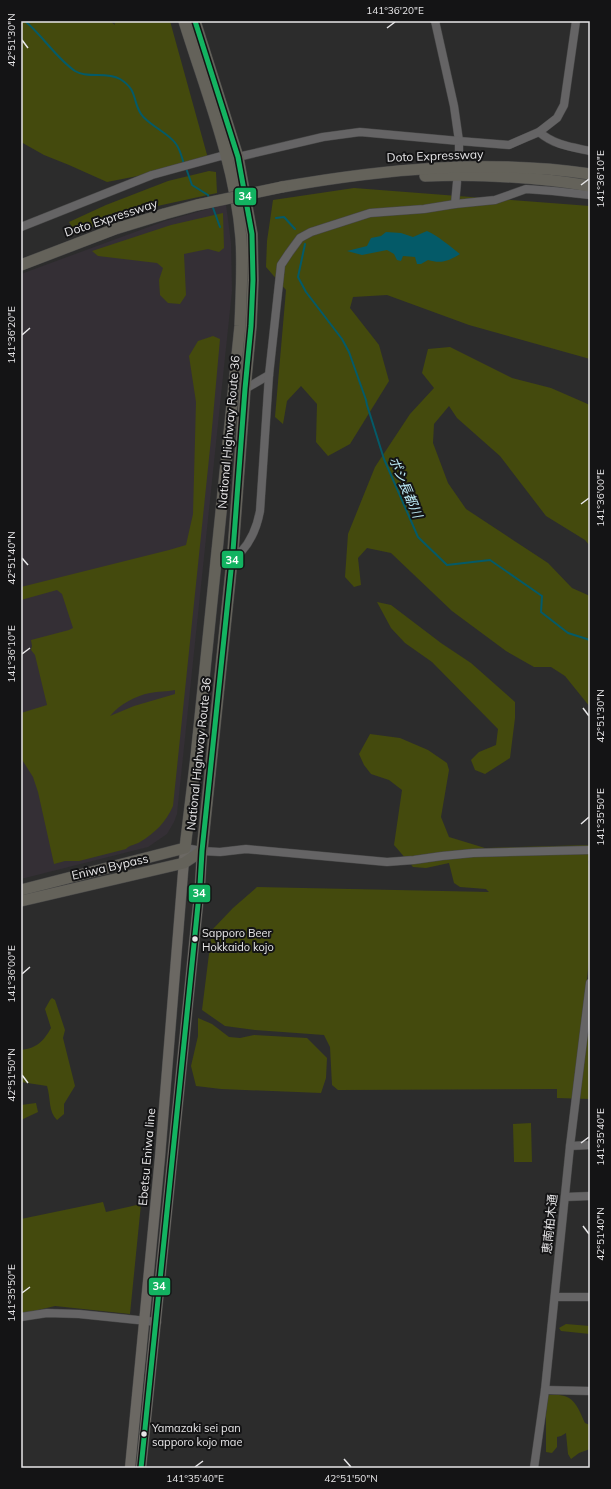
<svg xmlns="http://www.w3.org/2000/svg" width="611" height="1489" font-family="Mulish,'Noto Sans JP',sans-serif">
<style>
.built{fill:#342f35}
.green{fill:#444a0d;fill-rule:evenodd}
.water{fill:#045a68}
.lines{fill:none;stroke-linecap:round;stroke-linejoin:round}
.stream{stroke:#045a68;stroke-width:2}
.minor-casing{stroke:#474747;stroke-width:9}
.major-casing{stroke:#474747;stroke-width:11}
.highway-casing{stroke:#474747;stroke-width:12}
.minor{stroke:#656465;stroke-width:8}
.major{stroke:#6b6863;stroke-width:10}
.highway{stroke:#64625a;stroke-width:11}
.highway-bridge-casing{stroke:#474747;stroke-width:12;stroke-linecap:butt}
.highway-bridge{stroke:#64625a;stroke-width:11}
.bus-1-casing{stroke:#141415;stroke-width:8}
.bus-1{stroke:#13b361;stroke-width:5}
.ticks{fill:none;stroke:#e7e6e8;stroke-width:1.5}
.bus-dot{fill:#e7e6e8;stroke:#141415;stroke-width:1.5}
.labels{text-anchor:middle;stroke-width:4;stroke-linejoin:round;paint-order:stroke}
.bus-label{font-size:11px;fill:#e7e6e8;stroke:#141415;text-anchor:start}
.street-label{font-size:12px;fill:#e7e6e8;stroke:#141415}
.water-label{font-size:13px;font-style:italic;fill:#bdecf8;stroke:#141415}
.line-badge{stroke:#141415;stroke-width:1.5}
.badge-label{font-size:11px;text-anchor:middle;font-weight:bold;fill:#fff}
.neatline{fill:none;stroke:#e7e6e8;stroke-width:1.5}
.ticks-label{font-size:10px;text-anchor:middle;fill:#e7e6e8}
</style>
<rect width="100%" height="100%" fill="#2c2c2c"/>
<polygon class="built" points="226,204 231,243 232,291 177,814 174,822 167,834 148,847 21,879 21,274 165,221"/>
<g class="green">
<polygon points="21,21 110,21 115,25 114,21 170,21 209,162 107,182 69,165 44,155 21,142"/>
<polygon points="209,171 216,172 217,193 139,210 106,225 73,229 69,222 106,205 168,181"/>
<polygon points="354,188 590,206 590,359 469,325 387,295 353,297 350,308 379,345 389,381 350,444 328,456 316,442 317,404 301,386 287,401 283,424 275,417 286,290 266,267 267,241 273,200"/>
<polygon points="223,213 224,248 219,252 208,249 184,254 186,295 180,304 168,303 160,295 159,280 163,268 157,263 98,256 92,251 171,225"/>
<path d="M213,336L220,339L211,439L173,806C166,822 155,833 140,842C135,845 129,845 126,849L79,861H65L54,864L38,792L33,777L21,758V713L47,705L35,655L31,650L32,646L31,640L69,630L73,628L62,594L57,590L21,600V587L169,550L186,545L193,514L196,402L189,356L198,341ZM175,690V694L134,706L110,716C120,704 135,696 150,693C158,691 167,692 175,690Z"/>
<polygon points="450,347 512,378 551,388 590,405 590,546 585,540 546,516 500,456 457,418 449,406 434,424 433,443 448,483 466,509 548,563 572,588 590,596 590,707 565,676 551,667 534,667 506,651 452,611 391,553 367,548 358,558 361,585 354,587 345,577 348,534 375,467 410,414 434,388 422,373 428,349"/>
<polygon points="377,602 391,605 441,643 471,663 515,702 515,718 510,758 485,774 475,770 471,760 479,752 496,745 498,729 432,662 405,643 391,628"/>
<polygon points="370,734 400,738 428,750 447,763 449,770 441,817 449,837 485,848 590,845 590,860 588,861 590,871 590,951 581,1035 590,1035 590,1099 557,1098 557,1089 338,1090 332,1085 330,1047 324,1035 255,1030 225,1026 202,1010 212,930 233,908 257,887 489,892 486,889 460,887 454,883 449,863 426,868 413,867 394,845 402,790 389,780 371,774 364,765 359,754"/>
<path d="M52,998L55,1000L65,1030L63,1038L75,1086L64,1104V1114L57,1120C48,1111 51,1099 47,1086L21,1082V1050C37,1048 43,1042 51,1028L45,1009L50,1000Z"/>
<polygon points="198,1018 212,1024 229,1037 240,1038 254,1035 307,1038 327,1058 326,1078 321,1093 221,1089 196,1086 191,1066 198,1036"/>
<polygon points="36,1103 38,1112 21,1120 21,1105"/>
<polygon points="531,1123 532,1162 514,1162 513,1124"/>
<polygon points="103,1202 106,1212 141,1204 130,1314 55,1306 21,1314 21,1219"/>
<polygon points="566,1324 590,1326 590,1334 561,1331 559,1328"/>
<path d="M548,1395C573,1393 576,1403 585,1423L590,1425V1449L579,1453L571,1459L568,1454L566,1433L561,1436L557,1437V1447L552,1453L546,1452V1415Z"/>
</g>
<path class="water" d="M427,231C438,236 450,246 460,254C449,261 441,264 428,260L421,264H417L415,257L403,256L401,261L397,260L394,254L387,250L362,255L347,251L367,246L371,238L381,236L386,232L401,233L413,237Z"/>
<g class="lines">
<g class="stream">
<path d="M25,21C43,36 56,58 75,71C88,79 106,71 120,79C138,90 132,100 141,114C148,125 169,133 176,144C180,149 182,158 184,164"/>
<polyline points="186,168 192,185 208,195 209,199"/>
<polyline points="212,205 220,227"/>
<polyline points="276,218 284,217 295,229"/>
<polyline points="305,244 298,277 306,292 342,339 349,352 366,400 367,405 384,459 418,537 447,565 490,560 542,596 541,612 568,633 590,640"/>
</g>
<g class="minor-casing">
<g id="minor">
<polyline points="435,21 454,106 459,141 459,153"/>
<path d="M539,132C554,145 571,147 590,151"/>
<polyline points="455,204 457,182"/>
<polyline points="21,227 152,175 221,156 228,158 238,157 323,137 360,132 459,141 509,145 525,138 539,132 557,118 564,105 576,21"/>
<polyline points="245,389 269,375"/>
<path d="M233,551L241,552C252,540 257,527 260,511L269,375L281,265L289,253L300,238L311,232L370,213L424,209L455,204L495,200L526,189L553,191L590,195"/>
<polyline points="185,848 202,851 220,852 246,849 387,862 414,860 442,856 473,853 590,850"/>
<polyline points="570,1146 590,1145"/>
<polyline points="565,1197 590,1196"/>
<polyline points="555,1297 590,1297"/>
<polyline points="21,1317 47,1313 79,1314 157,1322"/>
<polyline points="545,1390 590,1391"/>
<polyline points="534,1468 545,1390 570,1146 590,983"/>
</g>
</g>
<g class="major-casing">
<g id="major">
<polyline points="130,1468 160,1157 185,848"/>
<polyline points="141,1468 200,885 202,851"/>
</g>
</g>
<g class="highway-casing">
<g id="highway">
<path d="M425,176C479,174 537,177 590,186"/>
<path d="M282,187C384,169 487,159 590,174"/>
<polyline points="21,265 115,229 164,214"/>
<path d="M21,890L185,848L196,757L240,326C241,297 243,267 241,238C235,163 206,92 184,21"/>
<polyline points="21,901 184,863 202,851 233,551 245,389 251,326 253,280 252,234 238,157 195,21"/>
</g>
</g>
<use href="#minor" class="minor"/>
<use href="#major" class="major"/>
<use href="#highway" class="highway"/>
<g class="highway-bridge-casing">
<polyline id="highway-bridge" points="164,214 197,205 282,187"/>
</g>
<use href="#highway-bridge" class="highway-bridge"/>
<g class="bus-1-casing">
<polyline id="bus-1" points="141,1468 200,885 202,851 233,551 245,389 251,326 253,280 252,234 238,157 195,21"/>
</g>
<use href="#bus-1" class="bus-1"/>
</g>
<path class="ticks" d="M387,28L395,22M22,40L28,48M581,185L589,179M22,335L30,328M581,504L589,498M22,558L28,565M22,654L30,648M583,708L589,716M581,824L589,817M22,974L30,967M22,1075L28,1083M581,1143L589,1137M583,1226L589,1234M22,1293L30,1287M344,1459L351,1467M195,1467L203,1461"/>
<g class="bus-dot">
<circle cx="195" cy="939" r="3.5"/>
<circle cx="144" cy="1434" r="3.5"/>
</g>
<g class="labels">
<g class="bus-label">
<text x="202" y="937">Sapporo Beer<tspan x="202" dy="14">Hokkaido kojo</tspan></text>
<text x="152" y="1432">Yamazaki sei pan<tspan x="152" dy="14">sapporo kojo mae</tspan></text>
</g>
<g class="street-label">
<text transform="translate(435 156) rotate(-2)" y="4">Doto Expressway</text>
<text transform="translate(111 218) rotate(-18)" y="4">Doto Expressway</text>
<text transform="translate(229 432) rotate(-85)" y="4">National Highway Route 36</text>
<text transform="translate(199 754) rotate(-84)" y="4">National Highway Route 36</text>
<text transform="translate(110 867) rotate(-13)" y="4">Eniwa Bypass</text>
<text transform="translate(147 1157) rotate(-85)" y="4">Ebetsu Eniwa line</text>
<text transform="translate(550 1224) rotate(-84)" y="4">恵南柏木通</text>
</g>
<g class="water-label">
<text transform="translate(406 487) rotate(67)" y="5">ポシ長都川</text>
</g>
</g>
<g class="line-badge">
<rect x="234" y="187" width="23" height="19" rx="4" fill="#13b361"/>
<rect x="221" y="550" width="23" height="19" rx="4" fill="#13b361"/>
<rect x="188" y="884" width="23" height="19" rx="4" fill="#13b361"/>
<rect x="148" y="1277" width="23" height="19" rx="4" fill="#13b361"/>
</g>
<g class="badge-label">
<text x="245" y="200">34</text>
<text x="232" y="564">34</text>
<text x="199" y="897">34</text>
<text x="159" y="1290">34</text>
</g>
<rect width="611" height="1489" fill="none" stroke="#141415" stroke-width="44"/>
<rect x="22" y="22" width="567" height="1445" class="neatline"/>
<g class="ticks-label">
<text x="395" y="14">141°36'20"E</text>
<text transform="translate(11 40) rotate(-90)" y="4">42°51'30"N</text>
<text transform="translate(600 179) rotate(-90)" y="4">141°36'10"E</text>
<text transform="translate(11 335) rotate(-90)" y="4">141°36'20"E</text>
<text transform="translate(600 498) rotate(-90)" y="4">141°36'00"E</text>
<text transform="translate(11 558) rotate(-90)" y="4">42°51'40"N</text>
<text transform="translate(11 654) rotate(-90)" y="4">141°36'10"E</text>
<text transform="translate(600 716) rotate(-90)" y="4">42°51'30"N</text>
<text transform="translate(600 817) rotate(-90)" y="4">141°35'50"E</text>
<text transform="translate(11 974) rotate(-90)" y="4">141°36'00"E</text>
<text transform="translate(11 1075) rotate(-90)" y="4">42°51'50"N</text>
<text transform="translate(600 1137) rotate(-90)" y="4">141°35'40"E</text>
<text transform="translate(600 1234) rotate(-90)" y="4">42°51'40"N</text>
<text transform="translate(11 1293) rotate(-90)" y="4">141°35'50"E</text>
<text x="195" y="1482">141°35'40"E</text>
<text x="351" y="1482">42°51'50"N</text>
</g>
</svg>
